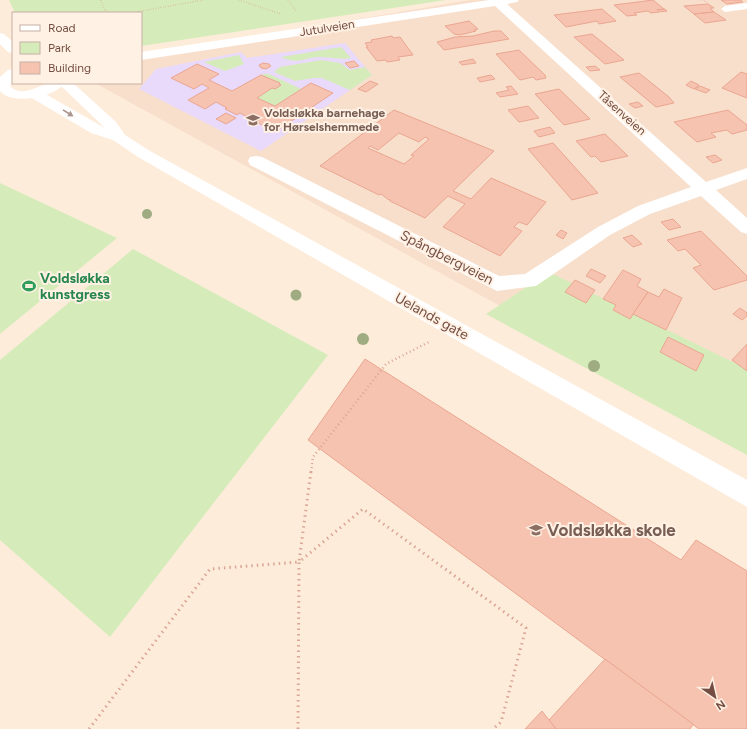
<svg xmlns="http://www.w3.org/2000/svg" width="747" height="729" font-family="Figtree,sans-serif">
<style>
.residential{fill:#f8dfcc}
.education{fill:#e9d9fa}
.green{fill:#d5ecba}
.building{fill:#f6c3b1;stroke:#eaa690;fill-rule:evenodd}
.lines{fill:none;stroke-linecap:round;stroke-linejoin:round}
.path-far2{stroke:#daa695;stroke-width:1.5;stroke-dasharray:0.5 2;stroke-linecap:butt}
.path-far1{stroke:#daa695;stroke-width:2.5;stroke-dasharray:1 3;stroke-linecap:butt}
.path{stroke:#daa695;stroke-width:3;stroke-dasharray:1.5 4;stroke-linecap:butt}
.service{fill:#fff;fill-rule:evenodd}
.minor{fill:#fff;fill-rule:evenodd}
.tertiary{fill:#fff;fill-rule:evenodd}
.secondary{fill:#fff;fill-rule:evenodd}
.tree{fill:#9fab81}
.oneway{fill:#ac958e}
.labels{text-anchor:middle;stroke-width:4;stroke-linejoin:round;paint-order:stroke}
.far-street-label{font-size:12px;fill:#754e43;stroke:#fff1e4}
.far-education-label{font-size:12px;font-weight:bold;fill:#785e54;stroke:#fff1e4;text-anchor:start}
.street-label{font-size:14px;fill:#754e43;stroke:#fff1e4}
.leisure-label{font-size:14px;font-weight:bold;fill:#27864d;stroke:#fff1e4;text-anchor:start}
.near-education-label{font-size:17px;font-weight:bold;fill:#785e54;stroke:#fff1e4;text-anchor:start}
</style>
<rect width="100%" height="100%" fill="#feecdb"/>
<polygon class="residential" points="470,0 747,0 747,442 95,83 141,83 141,56"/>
<polygon class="education" points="345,43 372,75 261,151 139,89 156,69 241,52 247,58"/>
<g class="green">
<polygon points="9,0 446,0 141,46 141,13 15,13"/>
<path d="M341,47L351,58C340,60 330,57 319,57C301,58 300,65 281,57Z"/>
<polygon points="239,55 244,64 225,71 204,62"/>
<polygon points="321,60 340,63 350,70 365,67 372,75 350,90 322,78 314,78 295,81 274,72 280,67"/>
<polygon points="265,74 269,74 301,89 275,106 257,98 272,88 274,89 281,85 280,83 261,75"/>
<polygon points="0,183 117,238 0,334"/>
<polygon points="133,249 328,355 110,637 0,540 0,360"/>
<polygon points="549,272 747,369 747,455 486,314"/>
</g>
<g class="building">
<polygon points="653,0 664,9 657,10 665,9 667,11 651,13 648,11 634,13 637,15 627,16 614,5"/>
<polygon points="721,0 740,0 743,2 727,4"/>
<polygon points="708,4 714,8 710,8 714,12 694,14 684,6"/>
<polygon points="602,9 616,21 599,24 597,21 566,27 554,15"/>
<polygon points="714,12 726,20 705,23 694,14"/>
<polygon points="469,21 478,29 474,30 476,31 460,35 454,34 445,26"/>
<polygon points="494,31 501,31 509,39 444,50 437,42 455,37 473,36"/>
<polygon points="592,34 624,60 605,64 574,37"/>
<polygon points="392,36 393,38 400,37 413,55 398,57 400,60 387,62 386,60 377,61 366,47 368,47 365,43 372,42 371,40"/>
<polygon points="519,50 545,75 546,78 536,80 533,77 520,80 496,54"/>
<polygon points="473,59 476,63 462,65 459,62"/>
<polygon points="354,61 359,66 350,68 345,63"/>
<polygon points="263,63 269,64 271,66 266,69 261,68 259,65"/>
<polygon points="197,64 219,74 209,80 232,91 261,75 280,83 279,84 281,85 275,89 272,88 257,98 275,106 311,83 333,93 275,132 240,113 237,115 225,109 227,108 216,102 205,109 188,100 209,88 202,84 194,89 171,78"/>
<polygon points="595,66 600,70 590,71 586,67"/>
<polygon points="741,72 747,74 747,98 722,88"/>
<polygon points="639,73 669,97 674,103 656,107 620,77"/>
<polygon points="491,75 495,79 480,82 477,78"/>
<polygon points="370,81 378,84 366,92 358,89"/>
<polygon points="691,81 699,85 694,89 686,85"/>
<polygon points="511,86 518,94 500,97 496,93 509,90 506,87"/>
<polygon points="700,86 710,90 706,93 695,89"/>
<polygon points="559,89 590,119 564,125 535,94"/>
<polygon points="638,102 643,106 635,108 629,104"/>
<polygon points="528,106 539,118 519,122 508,110"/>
<path d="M394,110L494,151L453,191L471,199L491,178L546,202L527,225L519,222L514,227L522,231L500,256L443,227L465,204L448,196L425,218L390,201L391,200H389L381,194L379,195L320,166ZM399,133L419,142L425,137L429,139L411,155L414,156L404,164L368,148L370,146L378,150Z"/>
<polygon points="728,110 747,125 747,130 732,134 727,130 711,133 716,137 697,142 674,122"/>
<polygon points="226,113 236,118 226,124 216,119"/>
<polygon points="550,127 555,133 539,137 534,131"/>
<polygon points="605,134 628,156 601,162 595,156 591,157 576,141"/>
<polygon points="553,143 598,193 572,200 528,149"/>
<polygon points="715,155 722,160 713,163 706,157"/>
<polygon points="673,219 681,227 669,230 661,222"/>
<polygon points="561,230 567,233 563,239 556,235"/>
<polygon points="701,231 747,276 747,280 714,290 693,268 701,265 685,249 678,251 667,240"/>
<polygon points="632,235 642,244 633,247 623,238"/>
<polygon points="591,269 606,276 600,283 586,276"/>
<polygon points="623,270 641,279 637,286 648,292 630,319 613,310 616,305 603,299"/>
<polygon points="575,280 595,290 586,303 565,292"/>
<polygon points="664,289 682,298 666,330 633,314 648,292 659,297"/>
<polygon points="740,308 747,313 747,316 742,320 733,314"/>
<polygon points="668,337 704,355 696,371 660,352"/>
<polygon points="747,344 747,371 732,360"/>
<polygon points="365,359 681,560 696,540 747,571 747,729 699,729 308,440"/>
<polygon points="605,659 693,724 690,729 556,729 549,720"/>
<polygon points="542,711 556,729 525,729"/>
</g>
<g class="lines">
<g class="path-far2">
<polyline points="101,0 104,9 110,13"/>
<polyline points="239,0 281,14"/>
<polyline points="288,0 297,12"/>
<polyline points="702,0 709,3"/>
<polyline points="131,13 203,0"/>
</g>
<polyline class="path-far1" points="311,472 313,457 386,364 429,342"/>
<g class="path">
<polyline points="89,729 210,569 299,562 311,471"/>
<polyline points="298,729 299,562 363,509 526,628 501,722 493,729"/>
</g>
<polygon class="service" points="747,3 747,9 725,12 721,9 725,6"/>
<polygon class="minor" points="489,0 519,0 517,2 507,4 706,182 747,168 747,179 716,190 747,218 747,234 741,232 701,196 650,214 610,235 536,286 497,291 250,165 248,161 250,157 256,156 262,157 499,276 525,274 598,227 638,206 691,187 495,6 141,60 141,52"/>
<polygon class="tertiary" points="58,83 73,83 116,122 125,135 150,151 747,480 747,507 138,157 113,140 91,133 30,97 28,94 30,91 40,91 105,128"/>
<g class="secondary">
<polygon points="0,33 4,34 13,42 13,53 8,52 0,44"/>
<path d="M13,69V80L10,86C21,98 37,86 49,83C54,82 60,83 65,83C55,97 12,106 0,91V77L8,70Z"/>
</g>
</g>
<g class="tree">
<circle cx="147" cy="214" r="5"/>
<circle cx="296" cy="295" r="5.5"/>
<circle cx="363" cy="339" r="6"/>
<circle cx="594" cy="366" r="6"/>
</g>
<defs><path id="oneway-solid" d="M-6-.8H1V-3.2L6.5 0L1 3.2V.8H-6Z"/></defs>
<use class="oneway" href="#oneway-solid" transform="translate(68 113) rotate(32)"/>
<defs>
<g id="school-bare" transform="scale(1.08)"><path d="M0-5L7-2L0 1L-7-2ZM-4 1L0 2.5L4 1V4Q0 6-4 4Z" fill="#8d6e63" stroke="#fff1e4" stroke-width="2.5" paint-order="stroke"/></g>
<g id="stadium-bare" transform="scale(1.08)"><path d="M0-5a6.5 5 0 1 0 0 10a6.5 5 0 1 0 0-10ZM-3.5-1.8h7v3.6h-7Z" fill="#2e9e5b" stroke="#fff1e4" stroke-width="2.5" paint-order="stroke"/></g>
</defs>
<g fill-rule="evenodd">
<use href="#school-bare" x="253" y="120"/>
<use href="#stadium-bare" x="29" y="286"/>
<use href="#school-bare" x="536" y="530"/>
</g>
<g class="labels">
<g class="far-street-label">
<text transform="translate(327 28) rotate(-9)" y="4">Jutulveien</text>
<text transform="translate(622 113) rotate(42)" y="4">Tåsenveien</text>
</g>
<g class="far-education-label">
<text x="264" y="117">Voldsløkka barnehage<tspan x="264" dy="14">for Hørselshemmede</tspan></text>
</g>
<g class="street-label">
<text transform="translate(447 257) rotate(27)" y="5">Spångbergveien</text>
<text transform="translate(432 316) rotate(29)" y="5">Uelands gate</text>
</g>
<g class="leisure-label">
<text x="40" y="283">Voldsløkka<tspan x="40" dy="16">kunstgress</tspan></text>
</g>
<g class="near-education-label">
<text x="547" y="536">Voldsløkka skole</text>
</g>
</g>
<rect x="12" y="12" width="130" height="72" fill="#fff1e4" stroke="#c8b0a4"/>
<rect x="20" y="25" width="20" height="6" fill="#ffffff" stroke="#c8b0a4"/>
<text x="48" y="32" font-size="12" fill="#754e43">Road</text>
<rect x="20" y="42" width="20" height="12" fill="#d5ecba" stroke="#c8b0a4"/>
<text x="48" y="52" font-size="12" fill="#754e43">Park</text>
<rect x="20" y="62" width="20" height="12" fill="#f6c3b1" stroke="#c8b0a4"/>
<text x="48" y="72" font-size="12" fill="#754e43">Building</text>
<g transform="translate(715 697) rotate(146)" stroke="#fff1e4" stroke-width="3" paint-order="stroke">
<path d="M0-3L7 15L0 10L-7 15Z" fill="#754e43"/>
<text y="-6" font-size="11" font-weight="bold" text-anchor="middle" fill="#754e43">N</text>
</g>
</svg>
